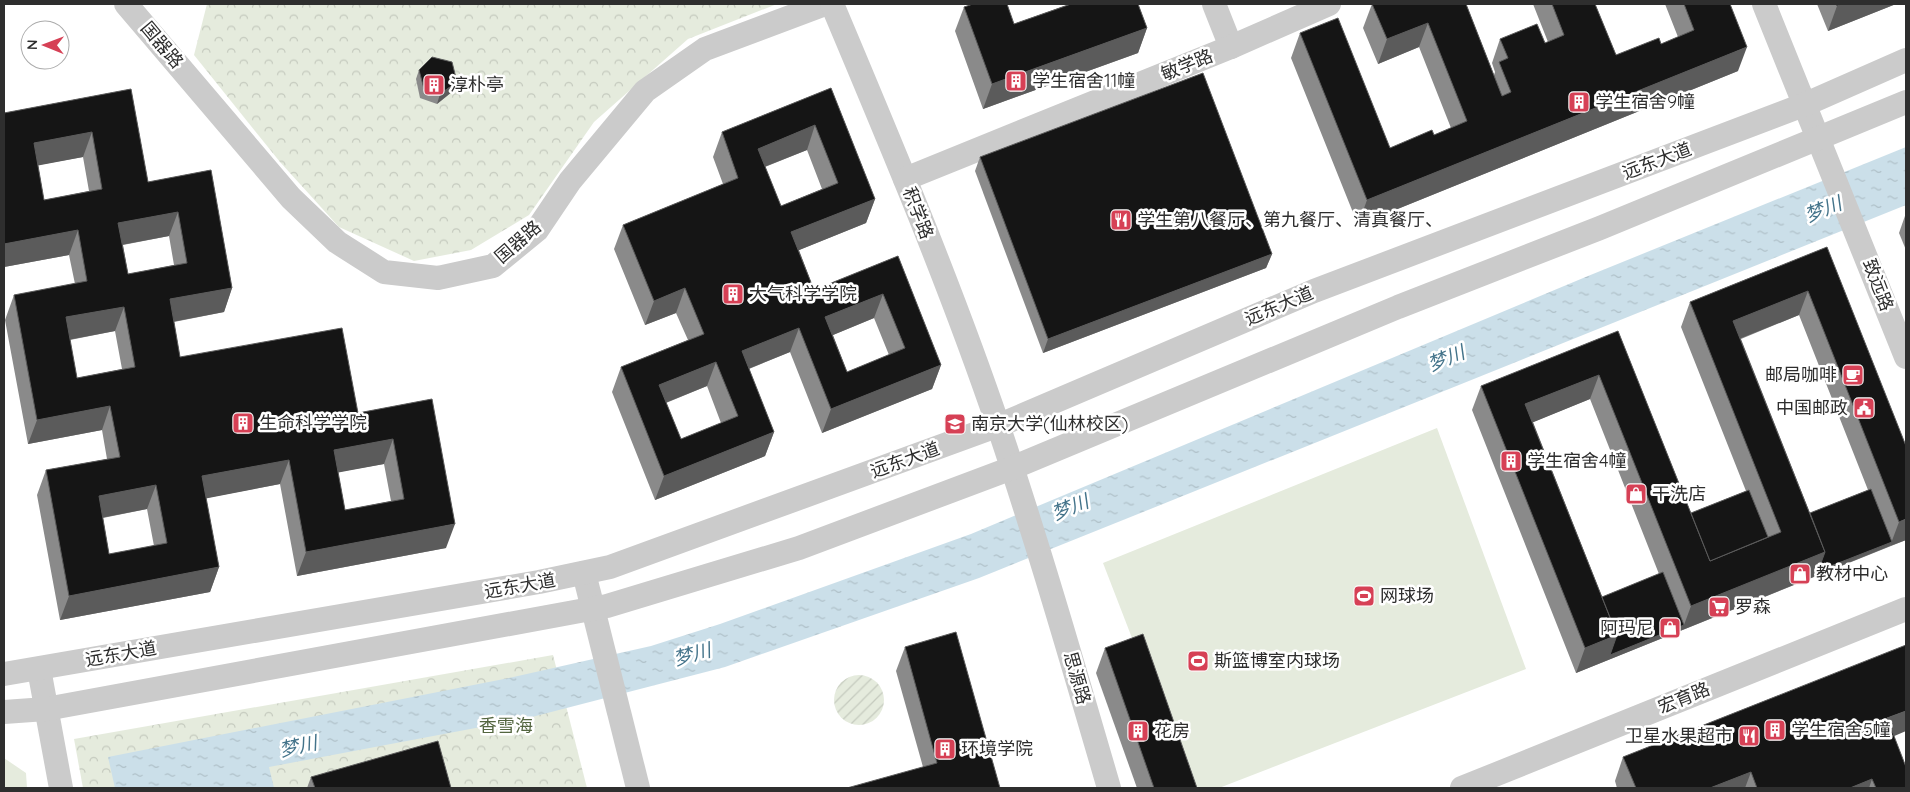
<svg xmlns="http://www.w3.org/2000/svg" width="1910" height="792" font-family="Quicksand,'Noto Sans SC',sans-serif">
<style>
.grass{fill:#e5ebdd}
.forest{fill:url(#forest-crowns)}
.garden{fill:url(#garden-furrows)}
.water{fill:url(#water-ripples)}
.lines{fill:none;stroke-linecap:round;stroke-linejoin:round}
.street{stroke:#cbcbcb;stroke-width:24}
.wall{fill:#8a8a8a;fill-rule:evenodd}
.shaded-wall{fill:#5b5b5b}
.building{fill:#151515;stroke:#5b5b5b;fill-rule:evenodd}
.labels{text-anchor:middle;stroke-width:5;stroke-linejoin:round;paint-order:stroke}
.street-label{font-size:18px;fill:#2e2e2e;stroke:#fff}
.poi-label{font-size:18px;fill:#2e2e2e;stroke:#fff;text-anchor:start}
.park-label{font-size:18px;fill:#546640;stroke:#fff}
.water-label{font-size:19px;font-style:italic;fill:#43738a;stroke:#fff}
</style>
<defs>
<pattern id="forest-crowns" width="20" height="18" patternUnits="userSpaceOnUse" patternTransform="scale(1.25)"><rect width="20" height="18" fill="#e5ebdd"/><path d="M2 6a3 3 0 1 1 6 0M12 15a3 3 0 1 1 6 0" fill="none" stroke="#c5cabe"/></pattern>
<pattern id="garden-furrows" width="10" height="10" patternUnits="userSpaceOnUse" patternTransform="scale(1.25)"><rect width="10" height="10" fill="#e5ebdd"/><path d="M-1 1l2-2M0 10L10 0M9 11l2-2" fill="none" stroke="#c5cabe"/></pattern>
<pattern id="water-ripples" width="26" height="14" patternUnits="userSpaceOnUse" patternTransform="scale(1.25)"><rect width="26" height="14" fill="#cbdfe9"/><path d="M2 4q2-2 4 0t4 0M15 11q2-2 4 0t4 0" fill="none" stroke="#afc0c8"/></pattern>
</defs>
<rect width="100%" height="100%" fill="#fff"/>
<g class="grass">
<polygon points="1437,428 1526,669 1219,788 1190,788 1103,563"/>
<polygon points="4,758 26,773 27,788 4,788"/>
</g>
<g class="forest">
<polygon points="207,4 777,4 688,39 594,122 529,215 471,250 414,261 339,227 280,162 194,55"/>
<polygon points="553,655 587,788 83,788 74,739"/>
</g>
<circle class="garden" cx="859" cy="700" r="25"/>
<polygon class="water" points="1906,147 1906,205 979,578 725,667 528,718 269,767 274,788 115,788 108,757 509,678 651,646 720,624 971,534 1588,276"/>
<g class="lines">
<g class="street">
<polyline points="126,4 291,198 337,242 384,272 438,278 493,266 537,230 570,181 645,91 705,49 825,4"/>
<path d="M832,4C891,144 950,284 999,428C1039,547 1074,668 1109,788"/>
<polyline points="1214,4 1231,47"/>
<polyline points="1764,4 1906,357"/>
<polyline points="905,179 1231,47 1329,4"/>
<polyline points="584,573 638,788"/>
<polyline points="39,669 61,788"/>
<polyline points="4,674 539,582 610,567 1002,424 1314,291 1806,104 1906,60"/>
<polyline points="4,712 46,709 607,606 799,548 1012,468 1398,307 1600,228 1906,102"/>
<polyline points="1462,788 1906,609"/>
</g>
</g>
<g class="wall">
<polygon points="1066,4 1138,4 1147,28 1138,53 983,109 955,31 964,7 1014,24 1067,5"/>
<polygon points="1372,4 1466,4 1494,75 1495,72 1492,63 1500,39 1545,43 1548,42 1533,4 1595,4 1616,55 1661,44 1678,37 1665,4 1730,4 1738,71 1358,225 1291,58 1300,33 1390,148 1434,135 1451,128 1419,47 1378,64 1363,28"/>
<polygon points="1817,4 1896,4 1828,31"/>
<polygon points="419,70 453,91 437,104 420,98 416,79"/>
<path d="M831,88L875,199L866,223L799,250L814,290L898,256L941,365L932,389L822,433L790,352L749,369L774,432L765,456L655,500L612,392L621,367L688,340L676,313L645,325L614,249L623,225L723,184L713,157L722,132ZM807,150L822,189L781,206L765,167ZM874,318L889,355L847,372L833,335ZM707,386L721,423L681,439L666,403Z"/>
<path d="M131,89L148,182L211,170L232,288L224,312L174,322L180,357L358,413L432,399L446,548L297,576L280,484L206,498L219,567L210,592L60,620L37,495L46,470L107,459L102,430L28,444L5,320L14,295L75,284L69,255L4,267V113ZM83,157L89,191L44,200L38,165ZM169,236L174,265L128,274L123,245ZM115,331L122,369L77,378L70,340ZM384,464L391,501L345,510L338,472ZM147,509L154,546L109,554L103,518Z"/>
<polygon points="980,157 1272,254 1266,268 1043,353 975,171"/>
<polygon points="1906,213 1906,250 1899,233"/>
<path d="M1827,247L1906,540L1576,673L1472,410L1481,386L1618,331L1691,513L1746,491L1681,327L1690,302ZM1799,315L1868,490L1810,513L1741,339ZM1590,399L1659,574L1602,597L1533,422Z"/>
<polygon points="905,647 1000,788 923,767 896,671"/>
<polygon points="1105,648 1197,788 1137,788 1096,673"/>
<polygon points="1894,736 1906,788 1617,788 1615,781 1623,757"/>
<polygon points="311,777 451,788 307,788"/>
</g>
<g class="shaded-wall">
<polygon points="1843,4 1896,4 1828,31 1837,6"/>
<polygon points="1428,23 1419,47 1378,64 1387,39"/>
<polygon points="1147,28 1138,53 983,109 992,84"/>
<polygon points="1747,47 1738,71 1358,225 1367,200"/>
<polygon points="457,82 453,91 437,104 440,94"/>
<polygon points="815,125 807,150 749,173 758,149"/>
<polygon points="92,132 83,157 25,168 34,143"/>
<polygon points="875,199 866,223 782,257 791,232"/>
<polygon points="178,212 169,236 110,247 118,223"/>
<polygon points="78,230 69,255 4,267 4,244"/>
<polygon points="1272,254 1266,268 1043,353 1048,339"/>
<polygon points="232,288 224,312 161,324 170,299"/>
<polygon points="685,288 676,313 645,325 654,301"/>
<polygon points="1808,291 1799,315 1724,345 1733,321"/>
<polygon points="883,294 874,318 816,342 825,317"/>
<polygon points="124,307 115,331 57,342 66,317"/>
<polygon points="799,328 790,352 733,375 742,351"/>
<polygon points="716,362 707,386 650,409 659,385"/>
<polygon points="941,365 932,389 822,433 831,409"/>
<polygon points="1599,375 1590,399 1517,429 1525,404"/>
<polygon points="110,406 102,430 28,444 37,420"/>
<polygon points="774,432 765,456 655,500 664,476"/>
<polygon points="393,439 384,464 325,475 334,450"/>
<polygon points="289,460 280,484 193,501 202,476"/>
<polygon points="156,485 147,509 90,520 99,496"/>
<polygon points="1906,519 1906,540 1890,546 1899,522"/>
<polygon points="455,524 446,548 297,576 306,552"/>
<polygon points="1892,542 1890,546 1576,673 1585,648 1617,635 1684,625 1691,606 1825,552"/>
<polygon points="219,567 210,592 60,620 69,596"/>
<polygon points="1906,711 1906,731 1878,743 1887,718"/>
<polygon points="1751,772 1745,788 1710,788"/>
<polygon points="1872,779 1869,788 1850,788"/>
</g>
<g class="building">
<polygon points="973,4 1007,4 1014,24 1071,4 1138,4 1147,28 992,84 964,7"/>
<polygon points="1372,4 1466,4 1502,96 1511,92 1499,62 1508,58 1500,39 1537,24 1545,43 1564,35 1552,4 1595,4 1616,55 1659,38 1661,44 1694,30 1684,4 1730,4 1747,47 1367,200 1300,33 1338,18 1390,148 1432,130 1434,135 1467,121 1428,23 1387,39"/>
<polygon points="1836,4 1843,4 1837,6"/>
<polygon points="432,57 452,62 457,82 440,94 424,89 419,70"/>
<polygon points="1203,73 1272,254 1048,339 980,157"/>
<path d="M831,88L875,199L791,232L814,290L898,256L941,365L831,409L799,328L742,351L774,432L664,476L621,367L704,334L685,288L654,301L623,225L738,178L722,132ZM815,125L838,183L781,206L758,149ZM883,294L905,348L847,372L825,317ZM716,362L738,416L681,439L659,385Z"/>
<path d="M131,89L148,182L211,170L232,288L170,299L180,357L342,328L358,413L432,399L455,524L306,552L289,460L202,476L219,567L69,596L46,470L120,457L110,406L37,420L14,295L87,281L78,230L4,244V113ZM92,132L102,189L44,200L34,143ZM178,212L187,263L128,274L118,223ZM124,307L135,367L77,378L66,317ZM393,439L404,499L345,510L334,450ZM156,485L167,543L109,554L99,496Z"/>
<polygon points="1827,247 1906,446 1906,519 1899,522 1808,291 1733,321 1825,552 1691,606 1599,375 1525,404 1617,635 1585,648 1481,386 1618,331 1710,561 1781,532 1690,302"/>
<polygon points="1871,489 1892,542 1818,571 1825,552 1810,513"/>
<polygon points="1749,490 1768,537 1710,561 1691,513"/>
<polygon points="1663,572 1684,625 1610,655 1617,635 1602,597"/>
<polygon points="956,632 1000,788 847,788 937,763 905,647"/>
<polygon points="1143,634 1197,788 1154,788 1105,648"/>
<polygon points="1906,645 1906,711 1887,718 1906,767 1906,788 1876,788 1872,779 1850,788 1757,788 1751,772 1710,788 1636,788 1623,757"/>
<polygon points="438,741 451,788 315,788 311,777"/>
</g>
<defs>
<g id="building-square" transform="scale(1.125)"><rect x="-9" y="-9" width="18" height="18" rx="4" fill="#d64055" stroke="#fff"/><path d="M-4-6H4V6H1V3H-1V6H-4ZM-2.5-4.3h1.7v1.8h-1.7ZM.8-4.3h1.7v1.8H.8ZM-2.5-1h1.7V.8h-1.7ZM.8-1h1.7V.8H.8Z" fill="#fff"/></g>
<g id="restaurant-square" transform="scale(1.125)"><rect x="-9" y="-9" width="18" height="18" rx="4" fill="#d64055" stroke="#fff"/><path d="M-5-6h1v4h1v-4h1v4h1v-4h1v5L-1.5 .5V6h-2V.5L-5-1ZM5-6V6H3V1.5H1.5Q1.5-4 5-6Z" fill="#fff"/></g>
<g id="cafe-square" transform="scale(1.125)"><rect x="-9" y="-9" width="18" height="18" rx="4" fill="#d64055" stroke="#fff"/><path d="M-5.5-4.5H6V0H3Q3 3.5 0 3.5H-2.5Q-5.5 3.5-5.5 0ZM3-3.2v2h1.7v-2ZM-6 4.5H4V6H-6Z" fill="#fff"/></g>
<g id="civic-square" transform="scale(1.125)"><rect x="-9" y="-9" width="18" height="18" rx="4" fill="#d64055" stroke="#fff"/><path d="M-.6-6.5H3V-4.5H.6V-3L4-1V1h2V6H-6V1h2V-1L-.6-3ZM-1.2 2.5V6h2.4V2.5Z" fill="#fff"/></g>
<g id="university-square" transform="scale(1.125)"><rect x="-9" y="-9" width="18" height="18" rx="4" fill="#d64055" stroke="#fff"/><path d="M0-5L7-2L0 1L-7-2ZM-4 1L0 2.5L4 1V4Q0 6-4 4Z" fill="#fff"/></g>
<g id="shop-square" transform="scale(1.125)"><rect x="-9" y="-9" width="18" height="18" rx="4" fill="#d64055" stroke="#fff"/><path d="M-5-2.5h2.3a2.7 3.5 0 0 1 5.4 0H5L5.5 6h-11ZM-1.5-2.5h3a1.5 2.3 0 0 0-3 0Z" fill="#fff"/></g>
<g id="stadium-square" transform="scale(1.125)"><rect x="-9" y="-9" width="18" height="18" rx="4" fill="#d64055" stroke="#fff"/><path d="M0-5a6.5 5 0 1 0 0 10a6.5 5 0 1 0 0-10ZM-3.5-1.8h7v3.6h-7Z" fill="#fff"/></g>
<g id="supermarket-square" transform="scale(1.125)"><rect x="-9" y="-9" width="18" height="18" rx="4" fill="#d64055" stroke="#fff"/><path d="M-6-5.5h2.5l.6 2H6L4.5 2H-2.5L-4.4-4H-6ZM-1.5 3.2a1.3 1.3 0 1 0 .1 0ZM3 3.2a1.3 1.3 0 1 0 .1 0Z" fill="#fff"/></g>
</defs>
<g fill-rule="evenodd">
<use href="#building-square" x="1016" y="81"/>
<use href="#building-square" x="434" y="85"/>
<use href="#building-square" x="1579" y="102"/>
<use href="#restaurant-square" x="1121" y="220"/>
<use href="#building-square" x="733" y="294"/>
<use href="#cafe-square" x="1853" y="375"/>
<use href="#civic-square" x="1864" y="408"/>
<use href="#building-square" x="243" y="423"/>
<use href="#university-square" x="955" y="424"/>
<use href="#building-square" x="1511" y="461"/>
<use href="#shop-square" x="1636" y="494"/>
<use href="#shop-square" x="1800" y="574"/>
<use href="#stadium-square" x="1364" y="596"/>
<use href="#supermarket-square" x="1719" y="607"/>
<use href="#shop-square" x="1670" y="628"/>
<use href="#stadium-square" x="1198" y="661"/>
<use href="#building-square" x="1775" y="730"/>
<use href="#building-square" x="1138" y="731"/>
<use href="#restaurant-square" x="1749" y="736"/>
<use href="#building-square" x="945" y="749"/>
</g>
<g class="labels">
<g class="street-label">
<text transform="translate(162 45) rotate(50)" y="6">国器路</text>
<text transform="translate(1187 65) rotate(-22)" y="6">敏学路</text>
<text transform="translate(1657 161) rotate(-21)" y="6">远东大道</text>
<text transform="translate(918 213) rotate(69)" y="6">积学路</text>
<text transform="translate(518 242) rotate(-41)" y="6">国器路</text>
<text transform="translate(1878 285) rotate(69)" y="6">致远路</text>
<text transform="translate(1279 306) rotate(-23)" y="6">远东大道</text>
<text transform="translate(905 460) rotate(-20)" y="6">远东大道</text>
<text transform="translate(520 586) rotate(-10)" y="6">远东大道</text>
<text transform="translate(121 654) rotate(-10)" y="6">远东大道</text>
<text transform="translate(1077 678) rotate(74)" y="6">思源路</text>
<text transform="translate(1684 698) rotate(-22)" y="6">宏育路</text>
</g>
<g class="poi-label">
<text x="1032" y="87">学生宿舍11幢</text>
<text x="450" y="91">淳朴亭</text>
<text x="1595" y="108">学生宿舍9幢</text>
<text x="1137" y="226">学生第八餐厅、第九餐厅、清真餐厅、</text>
<text x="749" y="300">大气科学学院</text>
<text x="1837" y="381" text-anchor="end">邮局咖啡</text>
<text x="1848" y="414" text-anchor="end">中国邮政</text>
<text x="259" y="429">生命科学学院</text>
<text x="971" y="430">南京大学(仙林校区)</text>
<text x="1527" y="467">学生宿舍4幢</text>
<text x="1652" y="500">干洗店</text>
<text x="1816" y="580">教材中心</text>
<text x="1380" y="602">网球场</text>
<text x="1735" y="613">罗森</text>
<text x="1654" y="634" text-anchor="end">阿玛尼</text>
<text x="1214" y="667">斯篮博室内球场</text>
<text x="1791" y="736">学生宿舍5幢</text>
<text x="1154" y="737">花房</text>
<text x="1733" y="742" text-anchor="end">卫星水果超市</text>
<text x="961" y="755">环境学院</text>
</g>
<g class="park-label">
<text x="506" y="732">香雪海</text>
</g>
<g class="water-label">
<text transform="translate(1823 209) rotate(-22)" y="7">梦川</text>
<text transform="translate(1446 358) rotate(-22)" y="7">梦川</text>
<text transform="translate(1070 507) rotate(-22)" y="7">梦川</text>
<text transform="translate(692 654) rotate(-15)" y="7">梦川</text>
<text transform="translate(298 746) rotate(-12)" y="7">梦川</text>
</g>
</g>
<rect width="1910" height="792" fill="none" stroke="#2e2e2e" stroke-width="10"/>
<g transform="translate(45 45) rotate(271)"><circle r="24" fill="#ffffff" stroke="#ababab"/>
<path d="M0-4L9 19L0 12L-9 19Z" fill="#d64055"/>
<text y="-8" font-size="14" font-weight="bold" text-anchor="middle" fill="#2e2e2e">N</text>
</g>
</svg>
